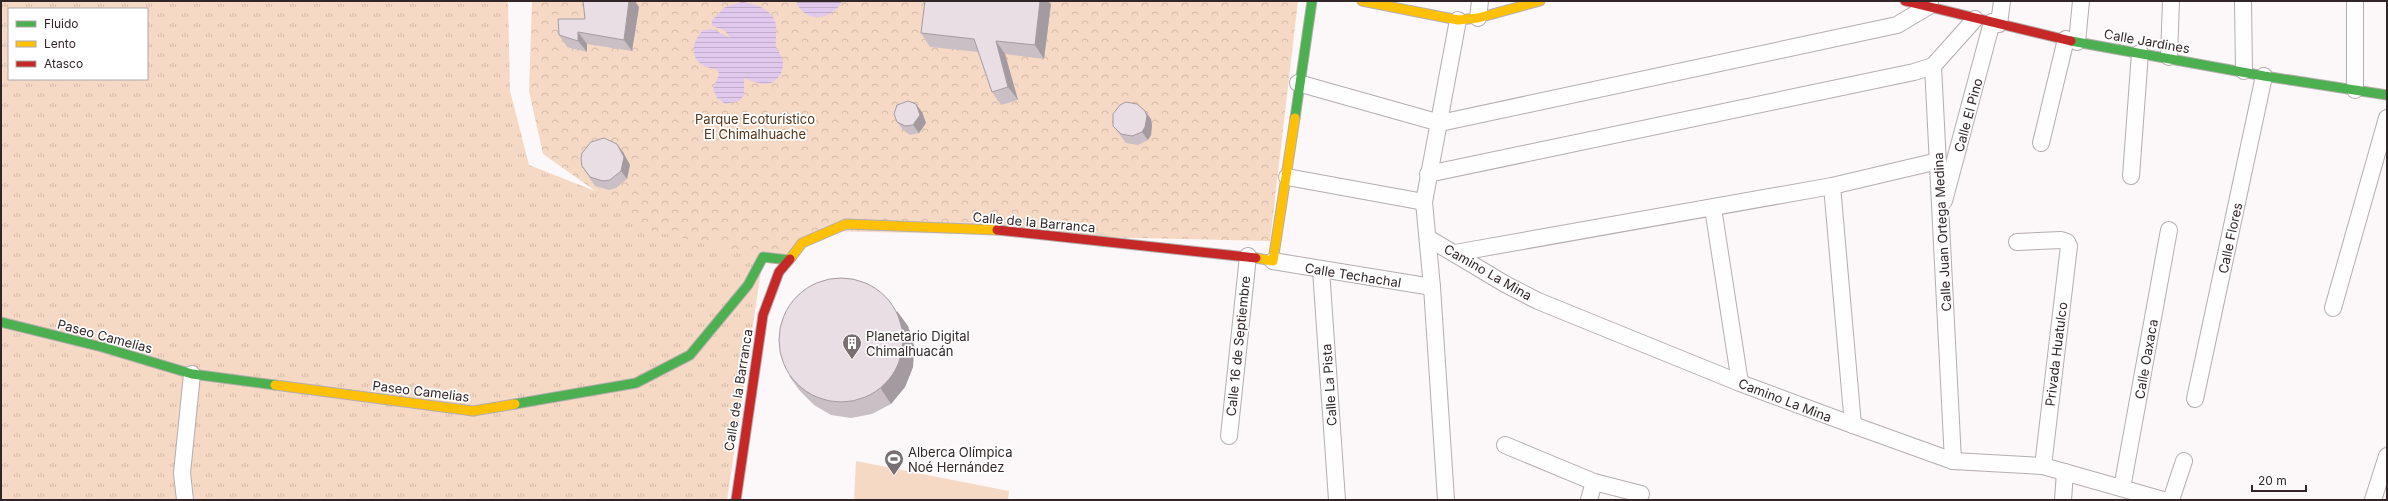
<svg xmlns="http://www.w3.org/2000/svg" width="2388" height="501" font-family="Inter,sans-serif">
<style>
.grass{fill:url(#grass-tufts);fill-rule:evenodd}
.park{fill:url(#park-crowns)}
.pitch{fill:#f6d9c4}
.water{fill:url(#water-rules)}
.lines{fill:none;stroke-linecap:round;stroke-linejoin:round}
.street-casing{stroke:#b5adae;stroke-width:18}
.fast-casing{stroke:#b5adae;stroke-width:11}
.slow-casing{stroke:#b5adae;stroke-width:11}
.jam-casing{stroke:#b5adae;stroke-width:11}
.street{stroke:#fffefe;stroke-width:16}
.fast{stroke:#4caf50;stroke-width:9}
.slow{stroke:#ffc107;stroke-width:9}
.jam{stroke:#c62828;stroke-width:9}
.wall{fill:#c9bfc5}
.shaded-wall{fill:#a49ba0}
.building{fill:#eadee5;stroke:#a49ba0}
.labels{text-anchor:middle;stroke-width:3.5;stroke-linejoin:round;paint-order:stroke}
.street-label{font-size:13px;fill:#322527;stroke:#fff}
.park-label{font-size:13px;fill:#543315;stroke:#fff}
.poi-label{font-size:13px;fill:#322527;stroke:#fff;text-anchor:start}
</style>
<defs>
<pattern id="grass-tufts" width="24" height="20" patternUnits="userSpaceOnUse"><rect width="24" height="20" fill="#f6d9c4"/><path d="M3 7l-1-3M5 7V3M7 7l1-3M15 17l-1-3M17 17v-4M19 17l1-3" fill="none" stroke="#d3baa8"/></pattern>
<pattern id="park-crowns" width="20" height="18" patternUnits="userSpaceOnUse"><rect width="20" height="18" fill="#f6d9c4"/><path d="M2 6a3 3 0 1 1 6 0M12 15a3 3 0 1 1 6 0" fill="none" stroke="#d3baa8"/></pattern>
<pattern id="water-rules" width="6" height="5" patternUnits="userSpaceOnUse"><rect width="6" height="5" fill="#e0c9ed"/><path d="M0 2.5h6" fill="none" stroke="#c1accb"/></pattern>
</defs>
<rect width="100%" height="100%" fill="#fcf7f8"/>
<path class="grass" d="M1,1H508L510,91L529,165L763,257L727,500H1ZM9,9H147V79H9Z"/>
<polygon class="park" points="532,1 1298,1 1270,241 824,231 787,256 763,256 652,231 543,154 529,91"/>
<polygon class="pitch" points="856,461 1009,491 1008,500 854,500"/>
<g class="water">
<path d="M796,1H842C833,21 804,24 796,1Z"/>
<path d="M742,2C756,4 773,9 776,25C777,32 775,40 776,47C777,51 781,54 782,58C784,64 783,70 780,75C771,89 757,83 744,78V95L739,101L725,104L717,98L713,89L719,74L718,71C714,68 711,68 706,67C688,59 692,42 703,30L712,29L731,38L724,30L712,26V20L725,7Z"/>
</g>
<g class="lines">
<g class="street-casing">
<g id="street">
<polyline points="2243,1 2244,71"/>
<polyline points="1478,18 1480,1"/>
<polyline points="1999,24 2002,1"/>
<polyline points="2077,42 2081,1"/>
<polyline points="2169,57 2171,1"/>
<polyline points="1298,83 1440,123 1897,25 1929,6 1930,1"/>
<polyline points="2355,90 2355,1"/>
<polyline points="2041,143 2066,39"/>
<polyline points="1428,174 1914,72 1933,66"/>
<polyline points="2131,176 2140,53"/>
<polyline points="1287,177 1424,202"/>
<polyline points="1832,186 1853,425"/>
<polyline points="1944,201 1992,22"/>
<polyline points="1713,208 1740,383"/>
<polyline points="1428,238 1505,284 1538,301 1740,383 1853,425 1953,461 2043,466 2163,500"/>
<polyline points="2017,242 2061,240 2067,242 2069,246 2043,466"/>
<polyline points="1455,253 1832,186 1938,161"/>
<polyline points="1273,261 1432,287"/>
<polyline points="1321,270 1337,500"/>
<polyline points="2333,308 2387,118"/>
<polyline points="2195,399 2264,76"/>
<polyline points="1229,436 1248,256"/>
<polyline points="1505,445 1594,482 1641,494"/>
<polyline points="1953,461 1933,66 1975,19"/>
<polyline points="2122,488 2169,230"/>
<polyline points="185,500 182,473 192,374"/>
<polyline points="1446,500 1432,287 1424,202 1458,20"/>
<polyline points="1589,500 1594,482"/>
<polyline points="2063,500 2065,472"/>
<polyline points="2171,500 2184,461"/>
<polyline points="2373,500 2387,456"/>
</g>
</g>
<g class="fast-casing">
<g id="fast">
<polyline points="2071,41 2264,76 2387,95"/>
<polyline points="1295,118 1312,1"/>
<polyline points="1,322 102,347 192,374 275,385"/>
<polyline points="515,404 636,383 690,355 748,285 763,257 789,260"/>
</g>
</g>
<g class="slow-casing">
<g id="slow">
<polyline points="1362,1 1458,20 1478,18 1540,1"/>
<polyline points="1256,258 1273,261 1295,118"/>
<polyline points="790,259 802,243 846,224 997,230"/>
<polyline points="275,385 473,411 515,404"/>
</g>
</g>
<g class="jam-casing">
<g id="jam">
<polyline points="1905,1 2071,41"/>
<polyline points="997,230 1256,258"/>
<polyline points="736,500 763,315 779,272 790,259"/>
</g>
</g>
<use href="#street" class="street"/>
<use href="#fast" class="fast"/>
<use href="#slow" class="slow"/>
<use href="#jam" class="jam"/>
</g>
<g class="wall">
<polygon points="583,1 635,1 639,7 632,51 587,44 587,52 567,47 559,35 585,19"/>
<polygon points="1051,4 1044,59 1005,54 1018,100 1001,105 992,92 979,52 930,47 921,33"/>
<polygon points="922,112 926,123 919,133 910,135 903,130 897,122"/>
<polygon points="1151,119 1152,125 1151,135 1148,140 1138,145 1126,143 1113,126"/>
<polygon points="623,152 630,165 627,179 616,188 609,190 595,186 582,166"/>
<polygon points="908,326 914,346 913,367 905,387 891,404 872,414 851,418 831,415 814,405 800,391 789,376"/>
</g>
<g class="shaded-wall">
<polygon points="629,1 635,1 639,7 632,51 624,40"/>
<polygon points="1040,1 1048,1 1051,4 1044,59 1035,45"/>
<polygon points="578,32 587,44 587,52 578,41"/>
<polygon points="996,41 1005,54 1018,100 1008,87"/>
<polygon points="916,104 922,112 926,123 919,133 913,125"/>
<polygon points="1145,111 1151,119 1152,125 1151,135 1148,140 1142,132"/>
<polygon points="617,144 623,152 630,165 627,179 621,171"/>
<polygon points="897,311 908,326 914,346 913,367 905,387 891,404 881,389"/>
</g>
<g class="building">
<polygon points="583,1 629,1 624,40 578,32 578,41 559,35 558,19 585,19"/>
<polygon points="925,1 1040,1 1035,45 996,41 1008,87 992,92 974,39 921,33"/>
<polygon points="908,101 916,104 920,115 913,125 905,126 897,122 894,114 897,105"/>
<polygon points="1126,102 1137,104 1145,111 1147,116 1145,127 1142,132 1132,136 1121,134 1113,126 1113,114 1120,105"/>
<polygon points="604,138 617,144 624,157 621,171 610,180 603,181 590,177 582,166 581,159 582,153 591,142"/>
<circle cx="841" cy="340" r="62"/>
</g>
<defs>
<g id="building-pin" transform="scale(1)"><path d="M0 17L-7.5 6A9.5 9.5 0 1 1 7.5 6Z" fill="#796e70" stroke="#fff"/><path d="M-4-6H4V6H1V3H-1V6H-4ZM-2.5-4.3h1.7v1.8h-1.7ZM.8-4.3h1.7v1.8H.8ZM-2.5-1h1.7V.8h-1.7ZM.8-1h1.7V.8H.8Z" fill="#fff"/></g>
<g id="stadium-pin" transform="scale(1)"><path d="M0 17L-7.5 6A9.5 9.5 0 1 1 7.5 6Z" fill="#796e70" stroke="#fff"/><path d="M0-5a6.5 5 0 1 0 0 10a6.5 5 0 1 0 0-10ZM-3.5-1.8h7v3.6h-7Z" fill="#fff"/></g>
</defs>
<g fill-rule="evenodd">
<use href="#building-pin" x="852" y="343"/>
<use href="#stadium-pin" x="894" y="459"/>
</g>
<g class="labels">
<g class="street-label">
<text transform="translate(2147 41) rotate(10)" y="5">Calle Jardines</text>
<text transform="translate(1968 115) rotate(-75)" y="5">Calle El Pino</text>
<text transform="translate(1034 222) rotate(5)" y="5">Calle de la Barranca</text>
<text transform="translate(1942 232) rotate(-93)" y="5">Calle Juan Ortega Medina</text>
<text transform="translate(2230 238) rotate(-78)" y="5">Calle Flores</text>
<text transform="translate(1488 272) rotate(30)" y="5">Camino La Mina</text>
<text transform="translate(1353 275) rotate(9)" y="5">Calle Techachal</text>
<text transform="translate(105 336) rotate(15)" y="5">Paseo Camelias</text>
<text transform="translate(1238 346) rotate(-84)" y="5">Calle 16 de Septiembre</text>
<text transform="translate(2056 354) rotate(-83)" y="5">Privada Huatulco</text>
<text transform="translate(2146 359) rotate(-80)" y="5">Calle Oaxaca</text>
<text transform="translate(1329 385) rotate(-94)" y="5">Calle La Pista</text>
<text transform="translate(738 390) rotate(-81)" y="5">Calle de la Barranca</text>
<text transform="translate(421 391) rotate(7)" y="5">Paseo Camelias</text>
<text transform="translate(1785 400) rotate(21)" y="5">Camino La Mina</text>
</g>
<g class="park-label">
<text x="755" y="124">Parque Ecoturístico<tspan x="755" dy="15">El Chimalhuache</tspan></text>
</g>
<g class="poi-label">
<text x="866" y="341">Planetario Digital<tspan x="866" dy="15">Chimalhuacán</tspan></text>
<text x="908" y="457">Alberca Olímpica<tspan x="908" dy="15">Noé Hernández</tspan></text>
</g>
</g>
<rect width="2388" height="501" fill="none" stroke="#322527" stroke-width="4"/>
<rect x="8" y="8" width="140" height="72" fill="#ffffff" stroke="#ada8a9"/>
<rect x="16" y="21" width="20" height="6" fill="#4caf50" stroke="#ada8a9"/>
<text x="44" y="28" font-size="12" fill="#322527">Fluido</text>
<rect x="16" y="41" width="20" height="6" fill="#ffc107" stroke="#ada8a9"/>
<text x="44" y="48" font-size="12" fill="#322527">Lento</text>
<rect x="16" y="61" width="20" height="6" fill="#c62828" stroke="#ada8a9"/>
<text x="44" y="68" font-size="12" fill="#322527">Atasco</text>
<path d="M2252 485v6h54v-6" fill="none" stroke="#322527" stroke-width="2"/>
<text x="2258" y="485" font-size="12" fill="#322527" stroke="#ffffff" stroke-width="3" paint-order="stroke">20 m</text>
</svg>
